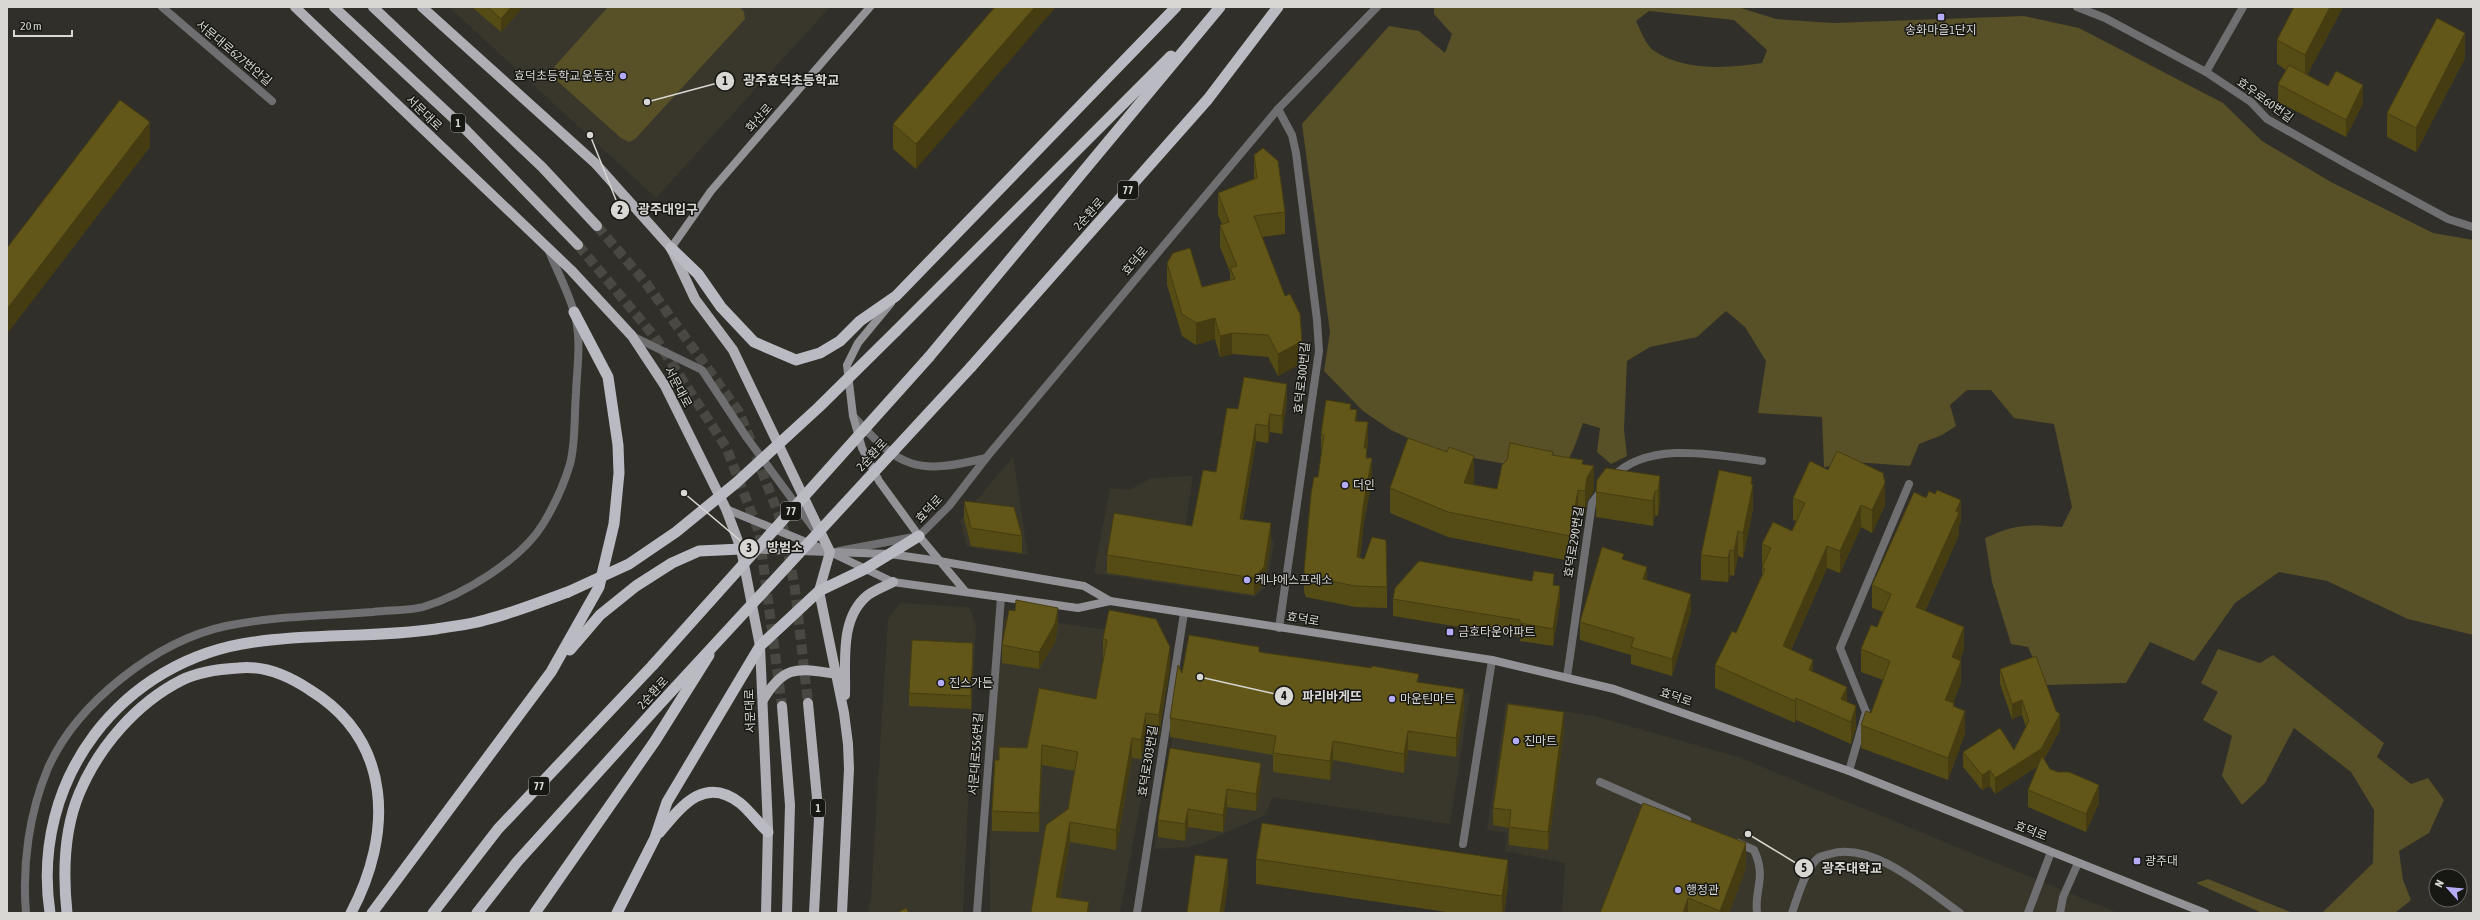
<svg xmlns="http://www.w3.org/2000/svg" width="2480" height="920" font-family="'Asap Condensed','Noto Sans KR',sans-serif">
<style>
.built{fill:#39372b}
.green{fill:#585026;fill-rule:evenodd}
.lines{fill:none;stroke-linecap:round;stroke-linejoin:round}
.primary-tunnel{stroke:#494842;stroke-width:10;stroke-dasharray:10 5;stroke-linecap:butt}
.service{stroke:#6f6f72;stroke-width:8}
.minor{stroke:#6f6f72;stroke-width:8}
.tertiary{stroke:#6f6f72;stroke-width:8}
.secondary{stroke:#939297;stroke-width:8}
.primary{stroke:#aeaeb4;stroke-width:10}
.trunk{stroke:#babac2;stroke-width:11}
.trunk-bridge{stroke:#babac2;stroke-width:11}
.wall{fill:#544b15}
.shaded-wall{fill:#453d11}
.building{fill:#625718;stroke:#453d11}
.poi-dot{fill:#b5acf8;stroke:#171714;stroke-width:1.5}
.labels{text-anchor:middle;stroke-width:3;stroke-linejoin:round;paint-order:stroke}
.shield{fill:#171714;stroke:#9e9d9a;stroke-width:1}
.shield-label{font-size:11px;font-weight:bold;fill:#d8d7d3}
.poi-label{font-size:12px;fill:#d8d7d3;stroke:#171714;text-anchor:start}
.street-label{font-size:12px;fill:#d8d7d3;stroke:#171714}
.leader{fill:none;stroke:#d8d7d3;stroke-width:1.5}
.callout-dot{fill:#d8d7d3;stroke:#171714;stroke-width:1.5}
.mark-label{font-size:12px;text-anchor:middle;font-weight:bold;fill:#111}
.callout-label{font-size:13px;text-anchor:middle;font-weight:bold;fill:#d8d7d3;stroke:#171714;stroke-width:3;stroke-linejoin:round;paint-order:stroke}
</style>
<rect width="100%" height="100%" fill="#302f29"/>
<g class="built">
<polygon points="449,7 830,7 656,198"/>
<polygon points="1013,457 1028,555 967,547 960,520"/>
<polygon points="1193,476 1185,527 1275,541 1266,587 1255,597 1094,573 1110,488 1129,490 1151,478"/>
<polygon points="900,603 969,607 976,624 963,913 868,913 871,896 888,619"/>
<polygon points="1011,616 1155,637 1169,649 1120,913 990,913 990,839 995,722 1004,619"/>
<polygon points="1188,644 1470,694 1450,824 1272,797 1266,815 1205,842 1189,847 1154,849"/>
<polygon points="1506,702 1594,716 1738,757 2118,913 1562,913 1565,863 1505,851 1507,833 1487,830"/>
</g>
<g class="green">
<polygon points="608,7 740,7 744,12 745,19 635,139 629,142 621,138 554,78 551,73 555,66"/>
<path d="M1434,7H1738L1776,19L1833,23L2024,16L2079,28L2223,103L2262,141L2331,182L2433,233L2473,240V635L2408,619L2327,581L2279,572L2235,603L2194,661L2150,642L2126,683L2045,685L2028,647L2011,644L1992,582L1985,538C2015,524 2029,524 2062,527L2072,507L2054,424L2014,418L1991,390H1967L1950,405L1956,426L1942,435L1919,444L1910,466L1854,462L1824,467L1822,417L1758,413L1766,361L1745,327L1726,311L1697,337L1650,347L1627,361L1624,430L1627,456L1611,464L1597,452L1600,428L1583,423C1576,442 1572,462 1554,473L1436,451L1391,430L1363,411L1324,371L1330,332L1302,124L1389,26L1419,31L1445,53L1452,34L1434,14ZM1649,11L1734,20L1767,50L1762,63C1728,68 1684,72 1653,50C1646,45 1640,29 1636,21Z"/>
<polygon points="2218,649 2260,663 2273,655 2384,743 2377,757 2411,784 2428,778 2444,800 2429,833 2399,851 2403,880 2411,900 2395,913 2262,913 2196,883 2208,879 2293,913 2323,912 2373,863 2374,810 2351,772 2294,728 2265,783 2242,805 2222,776 2232,736 2203,720 2218,692 2201,683"/>
</g>
<g class="lines">
<g class="primary-tunnel">
<polyline points="597,226 646,283 739,412 751,441"/>
<polyline points="578,245 654,336 726,447 759,532 782,706"/>
<polyline points="756,456 783,526 795,589 808,703"/>
</g>
<g class="service">
<polyline points="2354,168 2448,219 2473,227"/>
<path d="M1613,477C1648,440 1717,455 1762,461"/>
<polyline points="1567,677 1592,503 1602,490"/>
<polyline points="1849,771 1866,712 1840,648 1909,484"/>
<polyline points="1600,782 1687,820"/>
<path d="M1738,843L1754,850C1767,878 1754,889 1757,913"/>
<path d="M1792,913C1797,898 1806,868 1818,858C1821,856 1827,855 1830,854C1873,841 1927,890 1960,913"/>
<polyline points="2028,913 2051,852"/>
<polyline points="2060,913 2063,897 2078,863"/>
</g>
<g class="minor">
<polyline points="162,7 272,101"/>
<polyline points="2077,7 2105,18 2206,72 2251,102 2267,119 2354,168"/>
<polyline points="2206,72 2243,7"/>
<polyline points="1278,109 1292,135 1296,153 1317,320 1319,351 1279,628"/>
<polyline points="1463,844 1492,660"/>
<path d="M26,913C22,865 29,813 48,768C77,703 156,641 226,626C273,616 324,616 373,612C389,610 408,611 423,607C463,595 521,560 543,524C554,506 564,484 570,464C576,441 574,416 576,393C577,366 582,338 574,312C568,291 557,271 549,251"/>
<polyline points="977,913 1001,597"/>
<polyline points="1137,913 1184,613"/>
</g>
<g class="tertiary">
<polyline points="632,336 702,370 747,438 820,537"/>
<path d="M853,416C901,469 916,475 986,458"/>
<polyline points="839,551 919,536 949,506 986,458 1278,109 1377,7"/>
</g>
<g class="secondary">
<polyline points="671,248 711,191 870,7"/>
<polyline points="891,303 858,343 847,365 853,416 862,448 879,481 919,536 965,591"/>
<polyline points="726,509 830,552 893,582 1078,608 1110,601"/>
<polyline points="741,549 890,554 939,561 1084,586 1110,601 1492,660 1614,689 1849,771 2205,913"/>
</g>
<g class="primary">
<polyline points="295,7 571,270 632,336 665,386 726,509 741,549 760,646 768,828 766,913"/>
<polyline points="334,7 465,129 578,245"/>
<polyline points="373,7 542,167 597,226"/>
<polyline points="422,7 595,163 671,248 695,299 733,350 830,552 819,591 844,713 848,744 849,769 842,913"/>
<path d="M845,695C846,662 839,618 868,595C875,590 885,586 893,582"/>
<path d="M763,700C785,663 799,669 837,674"/>
<polyline points="808,703 819,819 814,913"/>
<polyline points="782,706 790,805 787,913"/>
</g>
<g class="trunk">
<polyline points="671,248 698,274 721,307 754,342 796,360 820,353 840,341 860,321 896,296 1176,7"/>
<polyline points="896,331 1171,56"/>
<polyline points="929,357 1220,7"/>
<polyline points="971,367 1208,99 1278,7"/>
<polyline points="570,650 600,615 636,586 672,563 699,551 741,549"/>
<path d="M659,833C681,807 704,775 740,803C750,811 758,823 768,832"/>
<path d="M50,913C30,780 121,660 254,642C314,633 376,638 436,629C452,626 469,625 485,620C513,613 540,602 568,592"/>
<path d="M67,913C63,875 64,830 79,794C98,748 136,703 182,680C198,672 221,669 238,668C263,665 289,676 310,690C393,741 393,834 351,913"/>
<polyline points="372,913 551,672 599,587 614,524 619,473 618,445 608,377 574,312"/>
<polyline points="433,913 498,829 653,665"/>
<polyline points="477,913 517,862 657,707"/>
<polyline points="535,913 655,741 709,655"/>
<polyline points="617,913 655,838 667,802 760,646 819,591 865,569 919,536"/>
</g>
<g class="trunk-bridge">
<polyline points="568,592 629,564 676,532 736,483 819,407 896,331"/>
<polyline points="653,665 929,357"/>
<polyline points="657,707 971,367"/>
</g>
</g>
<g class="wall">
<polygon points="472,7 523,7 501,32"/>
<polygon points="995,7 916,169 893,149 893,124"/>
<polygon points="2294,7 2343,7 2307,75 2328,86 2363,103 2346,137 2278,102 2278,84 2286,70 2277,64 2277,40"/>
<polygon points="2465,58 2416,152 2387,137 2387,113"/>
<polygon points="1254,155 1285,212 1285,234 1262,237 1302,363 1278,376 1268,357 1232,354 1220,357 1215,339 1196,345 1182,336 1167,285 1167,263 1202,287 1230,280 1230,272 1220,247 1220,225 1222,224 1218,215 1218,193 1254,179"/>
<polygon points="1287,401 1282,434 1270,432 1268,443 1256,441 1243,519 1271,541 1264,584 1254,595 1107,573 1107,555 1192,526 1216,472 1238,409"/>
<polygon points="1351,409 1368,443 1367,448 1367,458 1372,480 1364,522 1360,558 1387,587 1387,608 1355,607 1306,597 1304,592 1304,571 1321,455 1321,434"/>
<polygon points="1553,455 1583,464 1594,490 1587,502 1585,515 1578,514 1570,561 1448,537 1390,513 1390,488 1474,481 1473,484 1497,489"/>
<polygon points="1828,470 1885,505 1872,533 1861,527 1840,573 1827,568 1791,650 1813,672 1847,702 1856,728 1851,744 1796,720 1795,723 1715,688 1715,665 1736,633 1762,576 1762,544 1792,531 1796,521 1793,520 1793,498"/>
<polygon points="1660,476 1660,501 1658,516 1655,515 1653,526 1596,517 1596,492"/>
<polygon points="1752,484 1753,509 1743,558 1738,556 1734,576 1730,575 1728,582 1701,580 1701,555"/>
<polygon points="964,501 1022,536 1022,553 971,546 964,519"/>
<polygon points="1961,523 1959,525 1959,535 1925,611 1964,649 1960,660 1961,683 1953,703 1965,733 1948,780 1861,748 1861,725 1871,713 1883,680 1861,672 1861,649 1877,627 1883,612 1872,608 1872,585"/>
<polygon points="1624,560 1647,580 1691,611 1672,676 1631,664 1631,655 1580,640 1580,622"/>
<polygon points="1554,585 1560,603 1553,646 1520,641 1520,637 1393,616 1393,599"/>
<polygon points="1109,610 1170,667 1159,735 1146,733 1141,759 1132,758 1116,850 1070,842 1060,897 1089,913 1031,913 1046,825 1068,809 1075,771 1042,765 1039,832 992,831 992,811 999,760 1027,748 1096,699 1103,659 1103,639"/>
<polygon points="1058,625 1055,642 1039,669 1002,663 1002,645"/>
<polygon points="1259,652 1419,682 1464,708 1456,757 1408,750 1404,773 1333,760 1330,780 1273,772 1273,755 1170,737 1170,718 1182,673"/>
<polygon points="973,656 971,709 909,706 909,693"/>
<polygon points="2000,669 2060,730 2044,759 2050,769 2099,803 2086,832 2028,807 2028,790 2038,766 1995,794 1990,786 1982,790 1963,767 1963,752 2014,750 2026,727 2022,715 2012,719 2000,684"/>
<polygon points="1564,729 1548,850 1509,845 1509,828 1493,825 1493,808"/>
<polygon points="1170,748 1261,781 1256,811 1227,807 1223,832 1188,827 1185,841 1158,837 1158,820"/>
<polygon points="1256,859 1508,885 1504,913 1453,913 1256,884"/>
<polygon points="1746,868 1729,913 1600,913"/>
</g>
<g class="shaded-wall">
<polygon points="511,7 523,7 501,32 501,19"/>
<polygon points="1035,7 1056,7 916,169 916,144"/>
<polygon points="2330,7 2343,7 2305,79 2305,55"/>
<polygon points="2465,33 2465,58 2416,152 2416,128"/>
<polygon points="2363,85 2363,103 2346,137 2346,120"/>
<polygon points="150,122 150,147 7,334 7,309"/>
<polygon points="1215,318 1215,339 1196,345 1196,323"/>
<polygon points="1232,333 1232,354 1220,357 1220,336"/>
<polygon points="1302,341 1302,363 1278,376 1278,354"/>
<polygon points="1287,384 1287,401 1282,434 1282,416"/>
<polygon points="1357,410 1357,431 1355,421"/>
<polygon points="1270,414 1270,432 1268,443 1268,426"/>
<polygon points="1368,422 1368,443 1364,469 1364,448"/>
<polygon points="1256,424 1256,441 1240,536 1240,519"/>
<polygon points="1474,456 1474,481 1464,507 1464,483"/>
<polygon points="1372,458 1372,480 1364,522 1357,578 1357,557 1364,501"/>
<polygon points="1594,466 1594,490 1587,502 1585,515 1585,491 1587,477"/>
<polygon points="1660,476 1660,501 1658,516 1658,491"/>
<polygon points="1752,477 1752,490 1753,485 1753,509 1743,558 1743,533"/>
<polygon points="1885,483 1885,505 1872,533 1872,510"/>
<polygon points="1578,490 1578,514 1570,561 1570,536"/>
<polygon points="1655,491 1655,515 1653,526 1653,501"/>
<polygon points="1961,500 1961,523 1959,525 1959,535 1916,630 1916,607"/>
<polygon points="1861,505 1861,527 1840,573 1840,551"/>
<polygon points="1271,523 1271,541 1264,584 1254,595 1254,578"/>
<polygon points="1738,531 1738,556 1734,576 1734,551"/>
<polygon points="1827,546 1827,568 1783,668 1783,646"/>
<polygon points="1730,550 1730,575 1728,582 1728,558"/>
<polygon points="1647,567 1647,584 1643,579"/>
<polygon points="1560,586 1560,603 1553,646 1553,629"/>
<polygon points="1691,594 1691,611 1672,676 1672,659"/>
<polygon points="1058,608 1058,625 1055,642 1039,669 1039,652"/>
<polygon points="1964,627 1964,649 1952,680 1952,657"/>
<polygon points="973,643 973,656 971,709 971,696"/>
<polygon points="1170,647 1170,667 1159,735 1159,715"/>
<polygon points="1813,660 1813,682 1809,670"/>
<polygon points="1961,661 1961,683 1945,722 1945,700"/>
<polygon points="1847,687 1847,709 1841,699"/>
<polygon points="1464,689 1464,708 1456,757 1456,738"/>
<polygon points="1796,698 1796,720 1795,723 1795,701"/>
<polygon points="2022,700 2022,715 2012,719 2012,704"/>
<polygon points="1856,706 1856,728 1851,744 1851,722"/>
<polygon points="1965,711 1965,733 1948,780 1948,758"/>
<polygon points="1564,712 1564,729 1548,850 1548,832"/>
<polygon points="1146,713 1146,733 1141,759 1141,740"/>
<polygon points="2060,714 2060,730 2041,764 1995,794 1995,778"/>
<polygon points="1408,731 1408,750 1404,773 1404,754"/>
<polygon points="1132,738 1132,758 1116,850 1116,830"/>
<polygon points="1333,741 1333,760 1330,780 1330,761"/>
<polygon points="1042,745 1042,765 1039,832 1039,813"/>
<polygon points="1261,763 1261,781 1256,811 1256,794"/>
<polygon points="1990,770 1990,786 1982,790 1982,775"/>
<polygon points="2099,785 2099,803 2086,832 2086,814"/>
<polygon points="1227,789 1227,807 1223,832 1223,815"/>
<polygon points="1188,809 1188,827 1185,841 1185,824"/>
<polygon points="1070,822 1070,842 1057,913 1056,897"/>
<polygon points="1746,843 1746,868 1729,913 1720,913 1720,911"/>
<polygon points="1228,859 1228,884 1224,913 1220,913"/>
<polygon points="1508,860 1508,885 1504,913 1502,913 1502,896"/>
<polygon points="1688,898 1688,913 1683,913"/>
<polygon points="1089,902 1089,913 1087,913"/>
</g>
<g class="building">
<polygon points="488,7 511,7 501,19"/>
<polygon points="995,7 1035,7 916,144 893,124"/>
<polygon points="2294,7 2330,7 2305,55 2277,40"/>
<polygon points="2437,18 2465,33 2416,128 2387,113"/>
<polygon points="2289,65 2328,86 2336,71 2363,85 2346,120 2278,84"/>
<polygon points="120,100 150,122 7,309 7,248"/>
<polygon points="1263,148 1278,161 1285,212 1254,216 1285,296 1290,294 1300,314 1302,341 1278,354 1268,335 1232,333 1220,336 1215,318 1196,323 1182,314 1167,263 1173,253 1190,248 1202,287 1235,279 1230,268 1237,266 1220,225 1229,222 1218,193 1257,178 1254,155"/>
<polygon points="1244,377 1287,384 1282,416 1270,414 1268,426 1256,424 1240,519 1271,523 1264,567 1254,578 1107,555 1114,513 1192,526 1203,470 1216,472 1227,408 1238,409"/>
<polygon points="1326,400 1351,404 1350,409 1357,410 1355,421 1368,422 1364,448 1367,448 1366,458 1372,458 1364,501 1357,557 1364,559 1372,537 1386,540 1387,587 1355,586 1306,576 1304,571 1311,494 1314,477 1318,477 1324,435 1321,434"/>
<polygon points="1408,438 1447,452 1449,447 1474,456 1464,483 1497,489 1502,465 1507,460 1510,443 1553,452 1552,455 1583,460 1582,464 1594,466 1587,477 1585,491 1578,490 1570,536 1448,512 1390,488"/>
<polygon points="1837,451 1883,473 1885,483 1872,510 1861,505 1840,551 1827,546 1783,646 1813,660 1809,670 1847,687 1841,699 1856,706 1851,722 1796,698 1795,701 1715,665 1732,631 1736,633 1765,569 1762,567 1771,548 1762,544 1773,522 1792,531 1805,503 1793,498 1810,461 1828,470"/>
<polygon points="1606,468 1660,476 1658,491 1655,491 1653,501 1596,492 1597,480"/>
<polygon points="1719,470 1752,477 1751,484 1753,485 1743,533 1738,531 1734,551 1730,550 1728,558 1701,555"/>
<polygon points="1937,490 1961,500 1956,511 1959,513 1916,607 1964,627 1952,657 1961,661 1945,700 1954,703 1953,706 1965,711 1948,758 1861,725 1866,711 1871,713 1890,661 1861,649 1871,625 1877,627 1891,594 1872,585 1914,492 1926,498 1929,491 1935,494"/>
<polygon points="964,501 1014,507 1022,536 971,528"/>
<polygon points="1602,547 1624,554 1622,559 1647,567 1643,579 1691,594 1672,659 1631,647 1634,638 1580,622"/>
<polygon points="1419,561 1532,581 1534,571 1554,574 1553,585 1560,586 1553,629 1520,623 1520,620 1393,599 1395,588"/>
<polygon points="1016,600 1058,608 1055,624 1039,652 1002,645 1009,610 1015,611"/>
<polygon points="1109,610 1156,619 1170,647 1159,715 1146,713 1141,740 1132,738 1116,830 1070,822 1056,897 1089,902 1087,913 1036,913 1031,912 1046,825 1068,809 1078,752 1042,745 1039,813 992,811 995,760 999,760 999,747 1027,748 1039,688 1096,699 1107,640 1103,639"/>
<polygon points="1189,635 1259,647 1259,652 1371,668 1372,666 1419,674 1417,682 1464,689 1456,738 1408,731 1404,754 1333,741 1330,761 1273,753 1276,736 1170,718 1178,665 1182,673"/>
<polygon points="912,640 973,643 971,696 909,693"/>
<polygon points="2036,656 2056,711 2060,714 2041,749 1995,778 1990,770 1982,775 1963,752 2000,728 2014,750 2029,721 2022,700 2012,704 2000,669"/>
<polygon points="1508,704 1564,712 1548,832 1509,827 1511,810 1493,808"/>
<polygon points="1170,748 1261,763 1256,794 1227,789 1223,815 1188,809 1185,824 1158,820"/>
<polygon points="2042,756 2050,769 2058,772 2069,772 2099,785 2086,814 2028,790"/>
<polygon points="1643,803 1746,843 1720,911 1688,898 1683,913 1600,913"/>
<polygon points="1262,823 1508,860 1502,896 1256,859"/>
<polygon points="1195,855 1228,859 1220,913 1187,913"/>
<polygon points="906,908 909,913 897,913"/>
</g>
<g class="poi-dot">
<rect x="1937" y="13" width="8" height="8" rx="2"/>
<circle cx="623" cy="76" r="4"/>
<circle cx="1345" cy="485" r="4"/>
<circle cx="1247" cy="580" r="4"/>
<rect x="1446" y="628" width="8" height="8" rx="2"/>
<circle cx="941" cy="683" r="4"/>
<circle cx="1392" cy="699" r="4"/>
<circle cx="1516" cy="741" r="4"/>
<rect x="2133" y="857" width="8" height="8" rx="2"/>
<circle cx="1678" cy="890" r="4"/>
</g>
<g class="labels">
<g class="shield">
<rect x="451" y="114" width="14" height="18" rx="3"/>
<rect x="1118" y="181" width="20" height="18" rx="3"/>
<rect x="781" y="502" width="20" height="18" rx="3"/>
<rect x="529" y="777" width="20" height="18" rx="3"/>
<rect x="811" y="799" width="14" height="18" rx="3"/>
</g>
<g class="shield-label">
<text x="458" y="127">1</text>
<text x="1128" y="194">77</text>
<text x="791" y="515">77</text>
<text x="539" y="790">77</text>
<text x="818" y="812">1</text>
</g>
<g class="poi-label">
<text x="1941" y="34" text-anchor="middle">송화마을1단지</text>
<text x="615" y="80" text-anchor="end">효덕초등학교 운동장</text>
<text x="1353" y="489">더인</text>
<text x="1255" y="584">케냐에스프레소</text>
<text x="1458" y="636">금호타운아파트</text>
<text x="949" y="687">진스가든</text>
<text x="1400" y="703">마운틴마트</text>
<text x="1524" y="745">진마트</text>
<text x="2145" y="865">광주대</text>
<text x="1686" y="894">행정관</text>
</g>
<g class="street-label">
<text transform="translate(234 53) rotate(40)" y="4">서문대로627번안길</text>
<text transform="translate(2265 100) rotate(36)" y="4">효우로60번길</text>
<text transform="translate(424 113) rotate(44)" y="4">서문대로</text>
<text transform="translate(759 118) rotate(-49)" y="4">화산로</text>
<text transform="translate(1089 214) rotate(-48)" y="4">2순환로</text>
<text transform="translate(1135 261) rotate(-50)" y="4">효덕로</text>
<text transform="translate(1302 378) rotate(-84)" y="4">효덕로300번길</text>
<text transform="translate(678 387) rotate(62)" y="4">서문대로</text>
<text transform="translate(872 455) rotate(-47)" y="4">2순환로</text>
<text transform="translate(929 509) rotate(-47)" y="4">효덕로</text>
<text transform="translate(1574 542) rotate(-81)" y="4">효덕로290번길</text>
<text transform="translate(1303 619) rotate(9)" y="4">효덕로</text>
<text transform="translate(653 693) rotate(-47)" y="4">2순환로</text>
<text transform="translate(1676 697) rotate(19)" y="4">효덕로</text>
<text transform="translate(750 711) rotate(-92)" y="4">서문대로</text>
<text transform="translate(976 754) rotate(-86)" y="4">서문대로556번길</text>
<text transform="translate(1148 761) rotate(-81)" y="4">효덕로303번길</text>
<text transform="translate(2031 831) rotate(21)" y="4">효덕로</text>
</g>
</g>
<path class="leader" d="M647 102L725 81M590 135L620 210M684 493L749 548M1200 677L1284 696M1748 834L1804 868"/>
<g class="callout-dot">
<circle cx="647" cy="102" r="4"/>
<circle cx="590" cy="135" r="4"/>
<circle cx="684" cy="493" r="4"/>
<circle cx="1200" cy="677" r="4"/>
<circle cx="1748" cy="834" r="4"/>
<circle cx="725" cy="81" r="10"/>
<circle cx="620" cy="210" r="10"/>
<circle cx="749" cy="548" r="10"/>
<circle cx="1284" cy="696" r="10"/>
<circle cx="1804" cy="868" r="10"/>
</g>
<g class="mark-label">
<text x="725" y="85">1</text>
<text x="620" y="214">2</text>
<text x="749" y="552">3</text>
<text x="1284" y="700">4</text>
<text x="1804" y="872">5</text>
</g>
<g class="callout-label">
<text x="791" y="85">광주효덕초등학교</text>
<text x="668" y="214">광주대입구</text>
<text x="785" y="552">방범소</text>
<text x="1332" y="701">파리바게뜨</text>
<text x="1852" y="873">광주대학교</text>
</g>
<rect width="2480" height="920" fill="none" stroke="#d8d7d3" stroke-width="16"/>
<g transform="translate(2448 888) rotate(297)"><circle r="19" fill="#171714" stroke="#646460"/>
<path d="M0-3L7 15L0 10L-7 15Z" fill="#b5acf8"/>
<text y="-6" font-size="11" font-weight="bold" text-anchor="middle" fill="#d8d7d3">N</text>
</g>
<path d="M14 30v6h58v-6" fill="none" stroke="#d8d7d3" stroke-width="2"/>
<text x="20" y="30" font-size="12" fill="#d8d7d3" stroke="#171714" stroke-width="3" paint-order="stroke">20 m</text>
</svg>
